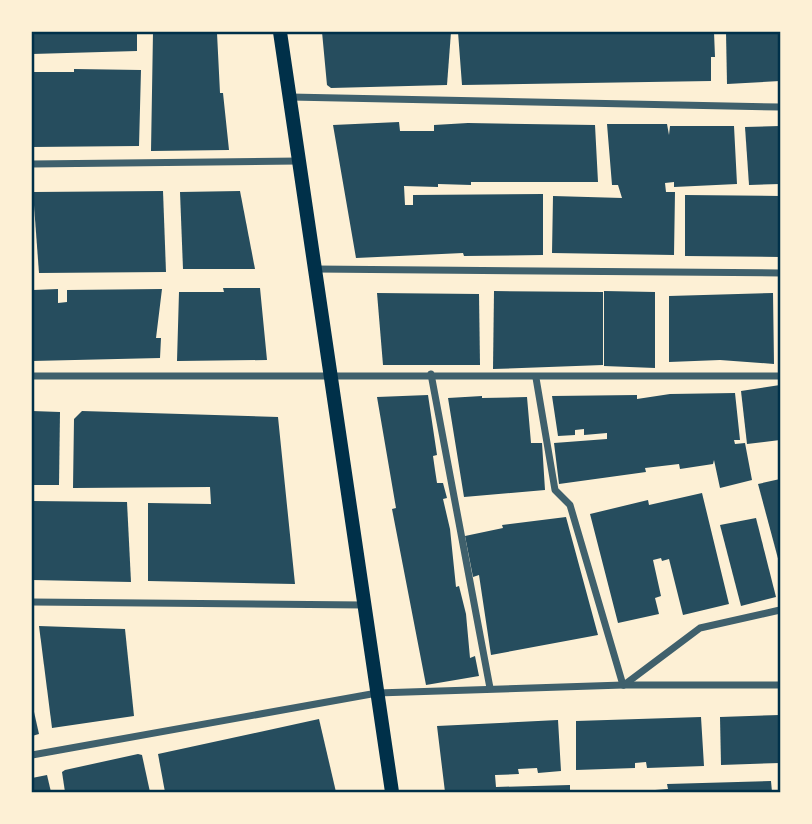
<svg xmlns="http://www.w3.org/2000/svg" width="812" height="824" font-family="'Roboto Serif',serif">
<style>
.building{fill:#264d5e}
.lines{fill:none;stroke-linecap:round;stroke-linejoin:round}
.minor{stroke:#3f606c;stroke-width:7}
.secondary{stroke:#003049;stroke-width:14}
.neatline{fill:none;stroke:#003049;stroke-width:2.5}
</style>
<rect width="100%" height="100%" fill="#fdf0d5"/>
<g class="building">
<polygon points="32,32 137,32 137,51 32,54"/>
<polygon points="153,32 217,33 220,93 223,93 229,150 151,151"/>
<polygon points="322,32 451,32 447,85 331,88 327,85"/>
<polygon points="458,32 714,32 715,57 711,57 711,81 462,85"/>
<polygon points="726,32 780,32 780,81 727,84"/>
<polygon points="74,69 141,70 139,146 32,147 32,72 74,72"/>
<polygon points="399,122 400,131 434,131 434,125 468,123 595,125 598,182 471,182 471,185 438,184 438,187 404,186 405,205 413,205 413,195 543,194 543,255 464,256 463,253 356,258 333,125"/>
<polygon points="607,124 667,124 669,135 670,126 734,126 737,184 674,187 674,182 665,183 666,192 675,192 674,255 552,253 553,196 622,198 618,185 612,185"/>
<polygon points="780,126 780,184 749,185 745,127"/>
<polygon points="163,191 166,272 39,273 33,192"/>
<polygon points="240,191 255,269 183,269 180,192"/>
<polygon points="685,195 780,196 780,257 685,256"/>
<polygon points="223,288 260,288 267,360 177,361 179,292 224,292"/>
<polygon points="58,289 58,303 67,302 67,290 162,289 156,338 161,338 160,358 32,361 32,294 33,290"/>
<polygon points="494,291 603,292 603,365 493,369"/>
<polygon points="604,291 655,292 655,368 604,366"/>
<polygon points="377,293 479,294 480,365 383,365"/>
<polygon points="773,293 774,364 720,360 669,362 669,296"/>
<polygon points="780,385 780,440 747,444 741,391"/>
<polygon points="735,393 740,440 734,440 735,444 745,443 752,480 720,488 714,460 713,464 680,469 679,464 645,468 646,472 559,484 554,443 607,439 607,433 584,435 584,429 575,430 575,435 558,436 552,396 637,395 637,399 670,394"/>
<polygon points="428,395 437,455 433,456 435,470 437,483 443,483 447,498 443,499 450,529 456,587 459,586 466,614 470,658 475,656 479,676 426,685 392,509 396,508 377,397"/>
<polygon points="482,396 482,398 527,397 531,443 542,443 545,490 464,497 448,398"/>
<polygon points="32,411 60,412 59,485 32,485"/>
<polygon points="82,411 278,417 295,584 148,581 148,503 211,504 210,487 73,488 74,419"/>
<polygon points="780,479 780,566 758,484"/>
<polygon points="702,493 729,604 683,615 669,559 662,561 661,558 653,560 661,596 655,598 659,614 618,623 590,514 648,500 649,505"/>
<polygon points="32,501 127,502 131,582 32,580"/>
<polygon points="566,517 598,635 491,655 479,575 473,577 465,536 503,528 502,525"/>
<polygon points="756,518 776,597 741,606 720,525"/>
<polygon points="39,626 125,629 134,716 52,728"/>
<polygon points="32,703 39,734 32,736"/>
<polygon points="780,715 780,763 721,765 720,717"/>
<polygon points="701,717 704,766 647,768 646,762 635,763 635,768 576,770 576,721"/>
<polygon points="319,719 336,792 165,792 158,754"/>
<polygon points="558,720 561,771 538,773 537,768 518,769 519,774 495,775 496,787 570,785 570,792 445,792 437,726"/>
<polygon points="138,754 142,755 150,792 65,792 62,772 65,770"/>
<polygon points="47,775 51,792 32,792 32,778"/>
<polygon points="771,781 772,792 655,792 655,790 668,789 667,784"/>
</g>
<g class="lines">
<g class="minor">
<polyline points="290,97 780,107"/>
<polyline points="32,164 299,161"/>
<polyline points="316,269 780,273"/>
<polyline points="431,374 490,688"/>
<polyline points="32,376 780,376"/>
<polyline points="536,378 555,490 570,505 623,685"/>
<polyline points="32,602 364,605"/>
<polyline points="624,685 700,628 780,610"/>
<polyline points="32,755 377,693 623,685 780,685"/>
</g>
<polyline class="secondary" points="280,32 392,792"/>
</g>
<rect width="812" height="824" fill="none" stroke="#fdf0d5" stroke-width="66"/>
<rect x="33" y="33" width="746" height="758" class="neatline"/>
</svg>
